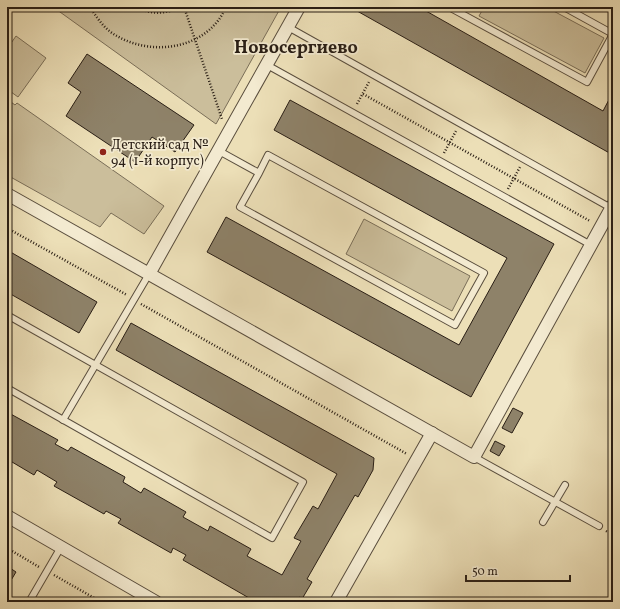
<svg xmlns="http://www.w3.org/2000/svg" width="620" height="609" font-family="Vollkorn,serif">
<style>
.green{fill:#cbbe9b;stroke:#7a6e58}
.building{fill:#8e8269;stroke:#291e15}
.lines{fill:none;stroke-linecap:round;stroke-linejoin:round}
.lane-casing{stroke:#5a4e3e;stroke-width:8}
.street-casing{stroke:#5a4e3e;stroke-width:14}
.path{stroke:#291e15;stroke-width:2.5;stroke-dasharray:1 2;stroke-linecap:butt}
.lane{stroke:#f3ead0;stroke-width:6}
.street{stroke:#f3ead0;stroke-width:12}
.poi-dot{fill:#8f2418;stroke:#f3ead0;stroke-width:1.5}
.labels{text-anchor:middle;stroke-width:3.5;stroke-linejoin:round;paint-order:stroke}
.poi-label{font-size:14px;fill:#291e15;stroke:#f3ead0;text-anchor:start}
.district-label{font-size:18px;font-weight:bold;fill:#291e15;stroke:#f3ead0}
</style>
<rect width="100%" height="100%" fill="#ecdfb7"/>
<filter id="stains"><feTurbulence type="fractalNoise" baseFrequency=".005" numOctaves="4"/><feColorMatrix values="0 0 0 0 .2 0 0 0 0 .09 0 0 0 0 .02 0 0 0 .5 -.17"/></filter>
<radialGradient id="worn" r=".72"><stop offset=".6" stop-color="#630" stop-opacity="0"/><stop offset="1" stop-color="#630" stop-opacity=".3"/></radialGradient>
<g class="green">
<polygon points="53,7 281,7 216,124"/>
<polygon points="484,7 546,7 604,38 585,73 479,16"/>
<polygon points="16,36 46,58 18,97 7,89 7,49"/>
<polygon points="7,99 15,105 17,103 164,206 144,234 111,213 100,227 7,175"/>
<polygon points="364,219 470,276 452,311 346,254"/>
</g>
<g class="building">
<polygon points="350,7 419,7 603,111 613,92 613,155"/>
<polygon points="87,54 194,125 175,152 152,137 135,162 66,116 81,92 68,83"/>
<polygon points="290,100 554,244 471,397 207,252 226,217 459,345 507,258 274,130"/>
<polygon points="613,229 613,240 609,237"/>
<polygon points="7,250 97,302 79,333 7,292"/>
<polygon points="131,323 374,458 373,470 358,497 355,495 307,579 312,582 302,599 299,597 296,602 256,602 183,560 186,555 173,548 171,553 118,523 121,519 106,511 104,514 54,486 57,482 37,470 34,475 7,459 7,412 58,440 55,444 68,451 71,447 125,477 123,482 141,493 144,488 186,512 183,517 208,531 210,526 251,549 247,556 282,575 301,541 294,538 313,506 318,509 337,474 116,350"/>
<polygon points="513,408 523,413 512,433 502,428"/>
<polygon points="495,441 505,446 499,456 490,451"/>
<polygon points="7,566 16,572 7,587"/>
</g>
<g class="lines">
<g class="lane-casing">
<g id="lane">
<polyline points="449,7 587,82 613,34"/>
<polyline points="564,7 613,34"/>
<polyline points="288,27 611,208"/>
<polyline points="267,65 591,245"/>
<polyline points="219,151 259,173 268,155 484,273 455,325 240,207 259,173"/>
<polyline points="7,315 303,482 272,538 7,388"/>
<polyline points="63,420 149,274"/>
<polyline points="474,457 599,526"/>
<polyline points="543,522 565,485"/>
<polyline points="29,602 61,547"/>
</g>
</g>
<g class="street-casing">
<g id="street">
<polyline points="7,194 474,457 613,205"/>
<polyline points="149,274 299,7"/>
<polyline points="7,516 156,602"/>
<polyline points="336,602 432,433"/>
</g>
</g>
<g class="path">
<path d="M90,7C97,18 105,30 117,36C153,57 208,49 226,7"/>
<path d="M137,7C151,15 166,14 180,7"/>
<polyline points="184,7 222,119"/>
<polyline points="363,94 590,221"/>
<polyline points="357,104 369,82"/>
<polyline points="444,153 456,131"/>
<polyline points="508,189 520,167"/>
<polyline points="7,228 127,295"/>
<polyline points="141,304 407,454"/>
<polyline points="606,531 613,535"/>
<polyline points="7,548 39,567"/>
<polyline points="54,575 101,602"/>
</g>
<use href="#lane" class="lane"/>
<use href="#street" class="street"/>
</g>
<circle class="poi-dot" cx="103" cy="152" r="4"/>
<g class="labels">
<g class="poi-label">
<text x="111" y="149">Детский сад №<tspan x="111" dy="16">94 (1-й корпус)</tspan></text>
</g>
<g class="district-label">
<text x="296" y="53">Новосергиево</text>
</g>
</g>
<rect width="620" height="609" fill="none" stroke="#ecdfb7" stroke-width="24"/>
<rect x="8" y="8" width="604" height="593" fill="none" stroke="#291e15" stroke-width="2"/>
<rect x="12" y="12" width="596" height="585" fill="none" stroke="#291e15"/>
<path d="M466 575v6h104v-6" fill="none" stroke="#291e15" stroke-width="2"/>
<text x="472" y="575" font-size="12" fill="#291e15" stroke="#f3ead0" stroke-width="3" paint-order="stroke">50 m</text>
<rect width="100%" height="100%" filter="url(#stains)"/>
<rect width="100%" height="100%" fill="url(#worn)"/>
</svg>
